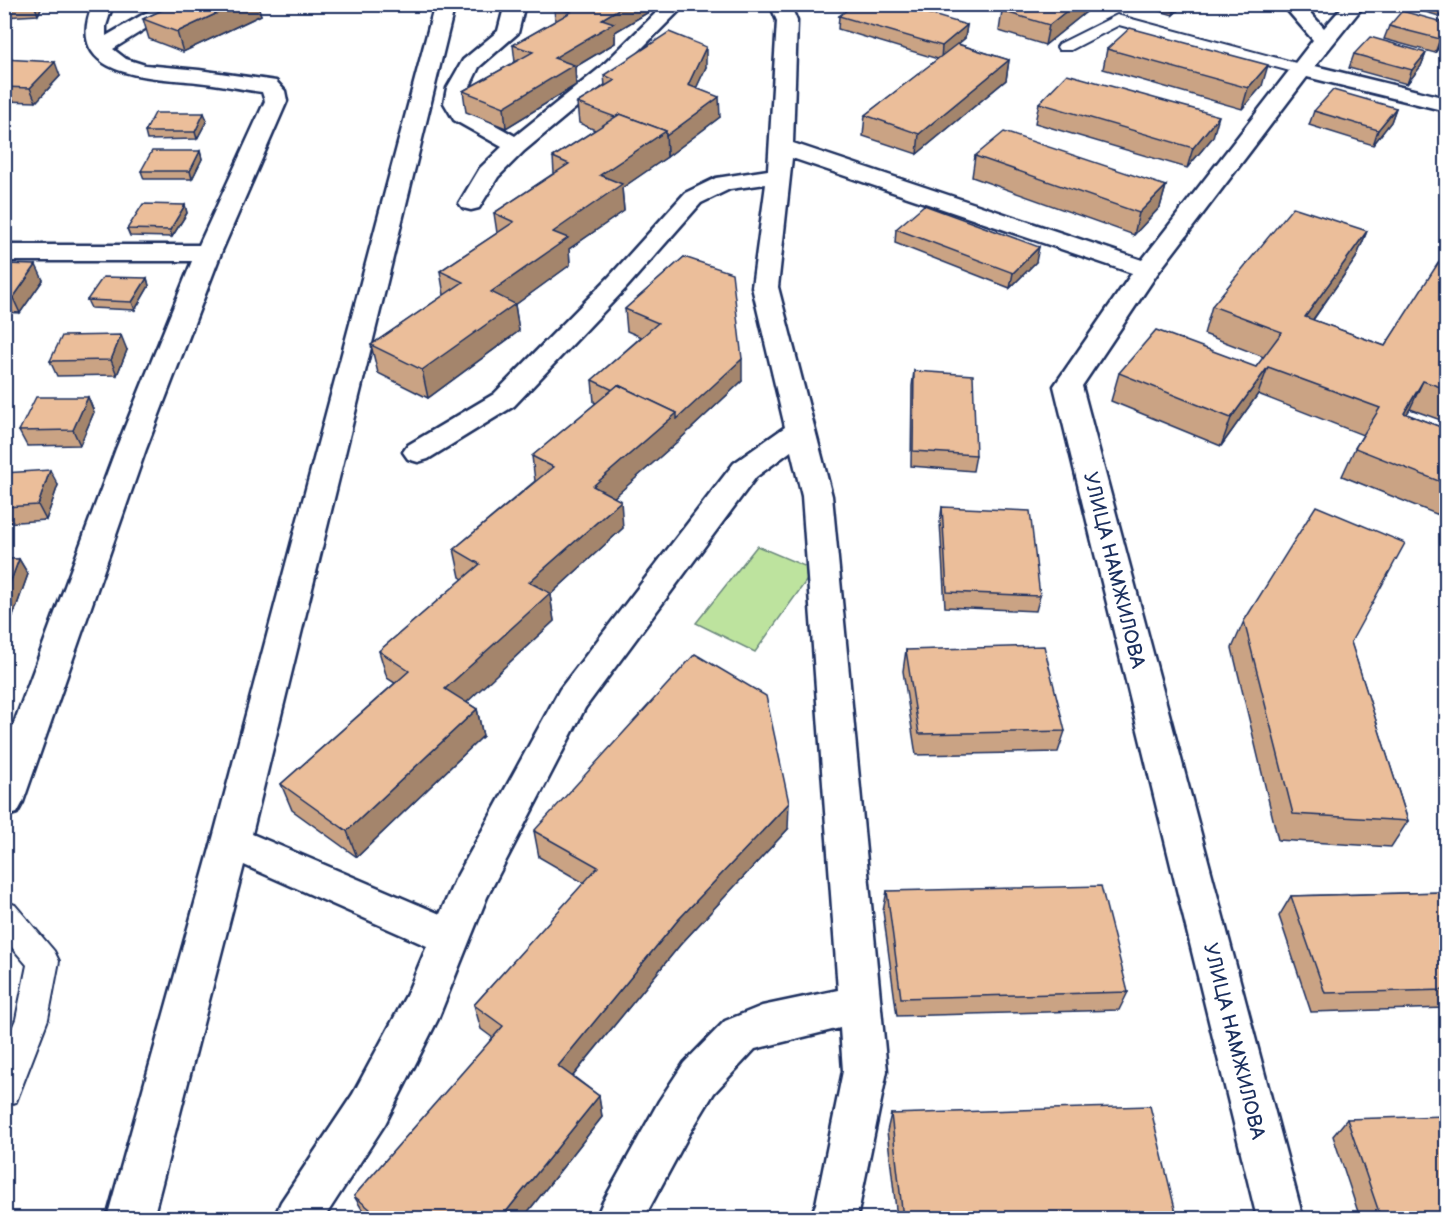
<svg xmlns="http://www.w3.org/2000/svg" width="1451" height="1223" font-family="'Balsamiq Sans',sans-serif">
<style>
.green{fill:#bde39e;stroke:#6c897e;stroke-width:1.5}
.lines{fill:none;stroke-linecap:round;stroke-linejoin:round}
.service-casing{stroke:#1b2f5e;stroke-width:4}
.minor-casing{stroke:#1b2f5e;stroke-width:5}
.service{fill:#fff;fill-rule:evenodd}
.minor{fill:#fff;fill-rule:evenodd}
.wall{fill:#caa384;stroke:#1b2f5e;stroke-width:1.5}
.shaded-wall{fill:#a4856c;stroke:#1b2f5e;stroke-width:1.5}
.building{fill:#ebbe9a;stroke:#1b2f5e;stroke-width:1.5}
.labels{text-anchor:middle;stroke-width:5;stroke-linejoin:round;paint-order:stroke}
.street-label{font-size:20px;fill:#1b2f5e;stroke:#fff}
</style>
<rect width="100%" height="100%" fill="#fff"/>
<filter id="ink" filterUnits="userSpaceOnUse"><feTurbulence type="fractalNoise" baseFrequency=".0167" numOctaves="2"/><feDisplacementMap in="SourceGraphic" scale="12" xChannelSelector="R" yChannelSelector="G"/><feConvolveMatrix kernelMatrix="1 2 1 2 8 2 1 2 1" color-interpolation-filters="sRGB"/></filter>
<g filter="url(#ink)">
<polygon class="green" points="757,546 814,570 755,652 696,623"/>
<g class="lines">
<g class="service-casing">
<g id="service">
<polygon points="1117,15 1307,66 1309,69 1301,74 1119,25 1071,50 1059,50 1057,47 1059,44"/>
<polygon points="4,901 15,905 54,951 59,961 48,1019 16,1102 4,1106 4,1047 16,1019 27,965 4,938"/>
</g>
</g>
<g class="minor-casing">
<g id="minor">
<path d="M93,4H113L106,26V36L161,4H185L113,49L126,59L145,65L199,70L276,81L285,91L287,101L221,253L146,449L23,802L17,813L4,817V750L116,449L192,261H4V245H199L265,101L262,92C240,89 219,84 197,82C149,77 62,78 93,4Z"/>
<polygon points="435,4 455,4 252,834 440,914 455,880 560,689 734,463 785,427 752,287 766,184 730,189 701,203 627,287 514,406 428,459 418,462 408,459 403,452 408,445 494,394 609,277 685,193 716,178 768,170 777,21 770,4 790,4 797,21 793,143 1142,260 1313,40 1282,4 1302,4 1324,28 1345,4 1365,4 1315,66 1446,98 1446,111 1307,77 1157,274 1082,386 1303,1218 1257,1218 1054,386 1132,273 792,158 778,287 832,496 887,1071 857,1218 810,1218 816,1204 843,1071 840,1028 755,1049 714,1093 691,1131 644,1218 596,1218 603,1202 659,1101 684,1063 725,1021 762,1006 838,990 802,496 791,451 756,477 585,708 487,897 438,1019 385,1124 324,1218 274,1218 281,1202 353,1094 407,994 427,946 244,865 153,1218 107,1218 212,842"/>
<polygon points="505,4 525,4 518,33 479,67 469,88 466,103 470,111 515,136 600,68 665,4 686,4 614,76 524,151 498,177 479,208 471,210 463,208 459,203 480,168 502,147 454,120 444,103 447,88 463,60 498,31"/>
</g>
</g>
<use href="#service" class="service"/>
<use href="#minor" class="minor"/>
</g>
<g class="wall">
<polygon points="4,4 43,4 38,15 4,17"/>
<polygon points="175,4 262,4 258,6 261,15 183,52 149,39 143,19"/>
<polygon points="558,4 657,4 657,7 615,32 615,43 575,67 576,85 506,128 466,112 463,91 515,62 513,45 555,21 554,7"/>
<polygon points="1012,4 1096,4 1045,45 999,31 1002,11"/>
<polygon points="1136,4 1185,4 1173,15"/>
<polygon points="1409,4 1446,4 1446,18 1408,7"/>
<polygon points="839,16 967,25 965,38 958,44 1009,60 1006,80 917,154 863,136 865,115 938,59 838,29"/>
<polygon points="1389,26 1446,38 1435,53 1384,39"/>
<polygon points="1107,49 1262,86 1242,109 1103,69"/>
<polygon points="1426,53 1421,66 1407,84 1349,68 1354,54"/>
<polygon points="4,59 60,76 36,102 4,101"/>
<polygon points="706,67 696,88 720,117 667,157 622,188 624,211 569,249 570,265 515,305 519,331 428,398 378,373 371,345 444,295 440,271 497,233 494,213 554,173 553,157 595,130 579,123 577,103 605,86 604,75"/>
<polygon points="1039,103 1213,137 1187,168 1035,123"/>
<polygon points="1396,108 1391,122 1373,145 1309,125 1314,111"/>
<polygon points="207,120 197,139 147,140 145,132"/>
<polygon points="200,151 202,159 192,179 144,179 141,171"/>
<polygon points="975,156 1166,186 1160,207 1134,235 972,177"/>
<polygon points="185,205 187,213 172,237 130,236 127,229"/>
<polygon points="896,229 1036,262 1010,288 895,243"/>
<polygon points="1367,231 1356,258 1313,320 1385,346 1446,255 1446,422 1410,409 1406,414 1446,429 1446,518 1342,476 1355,448 1363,435 1258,394 1221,446 1111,401 1119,373 1256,367 1264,357 1204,334 1212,306"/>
<polygon points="684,257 742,381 678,441 614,497 623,528 550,595 554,621 466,702 477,709 483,736 357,857 292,810 281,784 395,683 387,678 379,651 463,579 460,577 454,549 535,481 532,456 596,403 594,402 592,380 641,337 627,331 625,309"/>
<polygon points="4,264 43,280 20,313 4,312"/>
<polygon points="147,278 149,286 135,310 91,308 87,300"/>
<polygon points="127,350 117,375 57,376 50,361"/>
<polygon points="914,371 976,455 973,471 911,466 912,386"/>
<polygon points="88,397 94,412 80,445 27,446 19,431"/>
<polygon points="4,473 58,485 46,520 4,523"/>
<polygon points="942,507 1040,596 1036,611 945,607 940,522"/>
<polygon points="4,559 19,559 28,574 12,619 4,619"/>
<polygon points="1244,621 1351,643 1408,821 1391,847 1278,840 1232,648"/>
<polygon points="906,650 1065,731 1058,752 916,755 903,671"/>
<polygon points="1446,658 1446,672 1441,670"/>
<polygon points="788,829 680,945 573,1076 599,1096 602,1117 523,1218 369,1218 366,1216 354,1196 493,1038 481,1029 474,1005 584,883 539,857 534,831"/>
<polygon points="887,891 1128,992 1119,1010 897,1016 883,911"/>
<polygon points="1446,892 1446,1008 1311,1012 1279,916 1291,896"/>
<polygon points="891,1114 1177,1217 1176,1218 897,1218 887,1131"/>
<polygon points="1347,1119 1446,1218 1360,1218 1333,1136"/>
</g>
<g class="shaded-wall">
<polygon points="34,4 43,4 38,15"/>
<polygon points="237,4 262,4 258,6 261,15 183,52 177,32"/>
<polygon points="627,4 657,4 657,7 615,32 615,43 575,67 576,85 506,128 504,107 554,58 602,19"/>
<polygon points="1075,4 1096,4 1045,45 1049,25"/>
<polygon points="1176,4 1185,4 1173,15"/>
<polygon points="967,25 965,38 941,59 942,46"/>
<polygon points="1446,31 1446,38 1435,53 1440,39"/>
<polygon points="706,47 706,67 688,106 688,85"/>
<polygon points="1426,53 1421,66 1407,84 1412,70"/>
<polygon points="1009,60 1006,80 917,154 919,134"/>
<polygon points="55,62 60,76 36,102 30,88"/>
<polygon points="1268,65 1262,86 1242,109 1248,88"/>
<polygon points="719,97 720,117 667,157 666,136"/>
<polygon points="1396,108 1391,122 1373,145 1378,130"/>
<polygon points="204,113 207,120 197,139 195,132"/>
<polygon points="1219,116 1213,137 1187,168 1193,148"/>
<polygon points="666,131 667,157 622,188 624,211 569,249 570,265 515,305 519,331 428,398 422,370 491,292 553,232 600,175"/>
<polygon points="200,151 202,159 192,179 190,171"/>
<polygon points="1166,186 1160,207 1134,235 1139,213"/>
<polygon points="185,205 187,213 172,237 170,230"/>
<polygon points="1367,231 1356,258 1295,345 1305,317"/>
<polygon points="1039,247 1036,262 1010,288 1013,273"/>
<polygon points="36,265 43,280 20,313 13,298"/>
<polygon points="147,278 149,286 135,310 132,302"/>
<polygon points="121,335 127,350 117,375 111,360"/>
<polygon points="742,359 742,381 678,441 595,514 593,486 677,413"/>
<polygon points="1268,367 1258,394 1221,446 1231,418"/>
<polygon points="1423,381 1410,409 1391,441 1404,413"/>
<polygon points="88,397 94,412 80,445 73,430"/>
<polygon points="50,470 58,485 46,520 38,505"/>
<polygon points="621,501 623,528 550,595 554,621 452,716 445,689 529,582"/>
<polygon points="19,559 28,574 12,619 4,606 4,599"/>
<polygon points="477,709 483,736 357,857 347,831"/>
<polygon points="789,803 788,829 680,945 563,1088 558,1066 678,920"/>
<polygon points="599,1096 602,1117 523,1218 501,1218"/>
</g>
<g class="building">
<polygon points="175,4 237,4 177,32 143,19"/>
<polygon points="558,4 627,4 602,19 614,23 554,58 574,65 504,107 463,91 533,52 513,45 571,12 554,7"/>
<polygon points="855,4 895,4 967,25 942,46 839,16"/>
<polygon points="1012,4 1075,4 1049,25 1002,11"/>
<polygon points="1402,11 1446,23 1446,31 1440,39 1389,26"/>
<polygon points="1130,28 1268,65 1248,88 1107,49"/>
<polygon points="669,32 706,47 688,85 719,97 666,136 666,131 620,114 615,117 577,103 615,80 604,75"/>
<polygon points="1370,37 1426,53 1412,70 1354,54"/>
<polygon points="957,44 1009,60 919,134 865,115"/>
<polygon points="4,59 55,62 30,88 4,87"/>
<polygon points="1067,74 1219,116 1193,148 1039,103"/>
<polygon points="1333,90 1396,108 1378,130 1314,111"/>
<polygon points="155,113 204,113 195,132 145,132"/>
<polygon points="620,114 666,131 600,175 622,184 553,232 568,238 491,292 515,304 422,370 371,345 463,282 440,271 514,222 494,213 569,164 553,157"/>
<polygon points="1004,132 1166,186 1139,213 975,156"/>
<polygon points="152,151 200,151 190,171 141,171"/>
<polygon points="143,204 185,205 170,230 127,229"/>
<polygon points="924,205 1039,247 1013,273 896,229"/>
<polygon points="1293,207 1367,231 1305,317 1385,346 1444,254 1446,255 1446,389 1423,381 1404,413 1446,429 1446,484 1355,448 1380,408 1268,367 1231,418 1119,373 1156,330 1256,367 1282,332 1212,306"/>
<polygon points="684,257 732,273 742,359 677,419 677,413 618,385 613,390 592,380 658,323 625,309"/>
<polygon points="4,264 36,265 13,298 4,298"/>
<polygon points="103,277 147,278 132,302 87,300"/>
<polygon points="121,335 111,360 50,361 62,336"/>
<polygon points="914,371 973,375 976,455 913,451"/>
<polygon points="618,385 677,413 593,486 621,501 529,582 550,593 445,689 477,709 347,831 281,784 409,671 379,651 480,564 454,549 553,467 532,456"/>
<polygon points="36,397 88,397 73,430 19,431"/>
<polygon points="50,470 38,505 4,507 4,473"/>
<polygon points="1316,506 1405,543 1351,642 1408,821 1293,814 1244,621"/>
<polygon points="942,507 1030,511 1040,596 947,592"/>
<polygon points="4,559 19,559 4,599"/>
<polygon points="1044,646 1065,731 919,734 906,650"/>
<polygon points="695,654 766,696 789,803 678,920 558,1066 599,1096 501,1218 381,1218 354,1196 503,1026 474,1005 598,867 534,831"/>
<polygon points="1101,886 1128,992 901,998 887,891"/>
<polygon points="1446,892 1446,990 1325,993 1291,896"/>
<polygon points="1150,1106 1177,1217 1118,1218 903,1218 891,1114"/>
<polygon points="1446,1116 1446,1218 1381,1218 1347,1119"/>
</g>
</g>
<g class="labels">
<g class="street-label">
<text transform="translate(1115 570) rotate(76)" y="7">УЛИЦА НАМЖИЛОВА</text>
<text transform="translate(1235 1041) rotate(76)" y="7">УЛИЦА НАМЖИЛОВА</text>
</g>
</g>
<rect width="1451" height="1223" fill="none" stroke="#fff" stroke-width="24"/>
<rect x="12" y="12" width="1427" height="1199" fill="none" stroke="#1b2f5e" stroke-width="2" filter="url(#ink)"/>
</svg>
